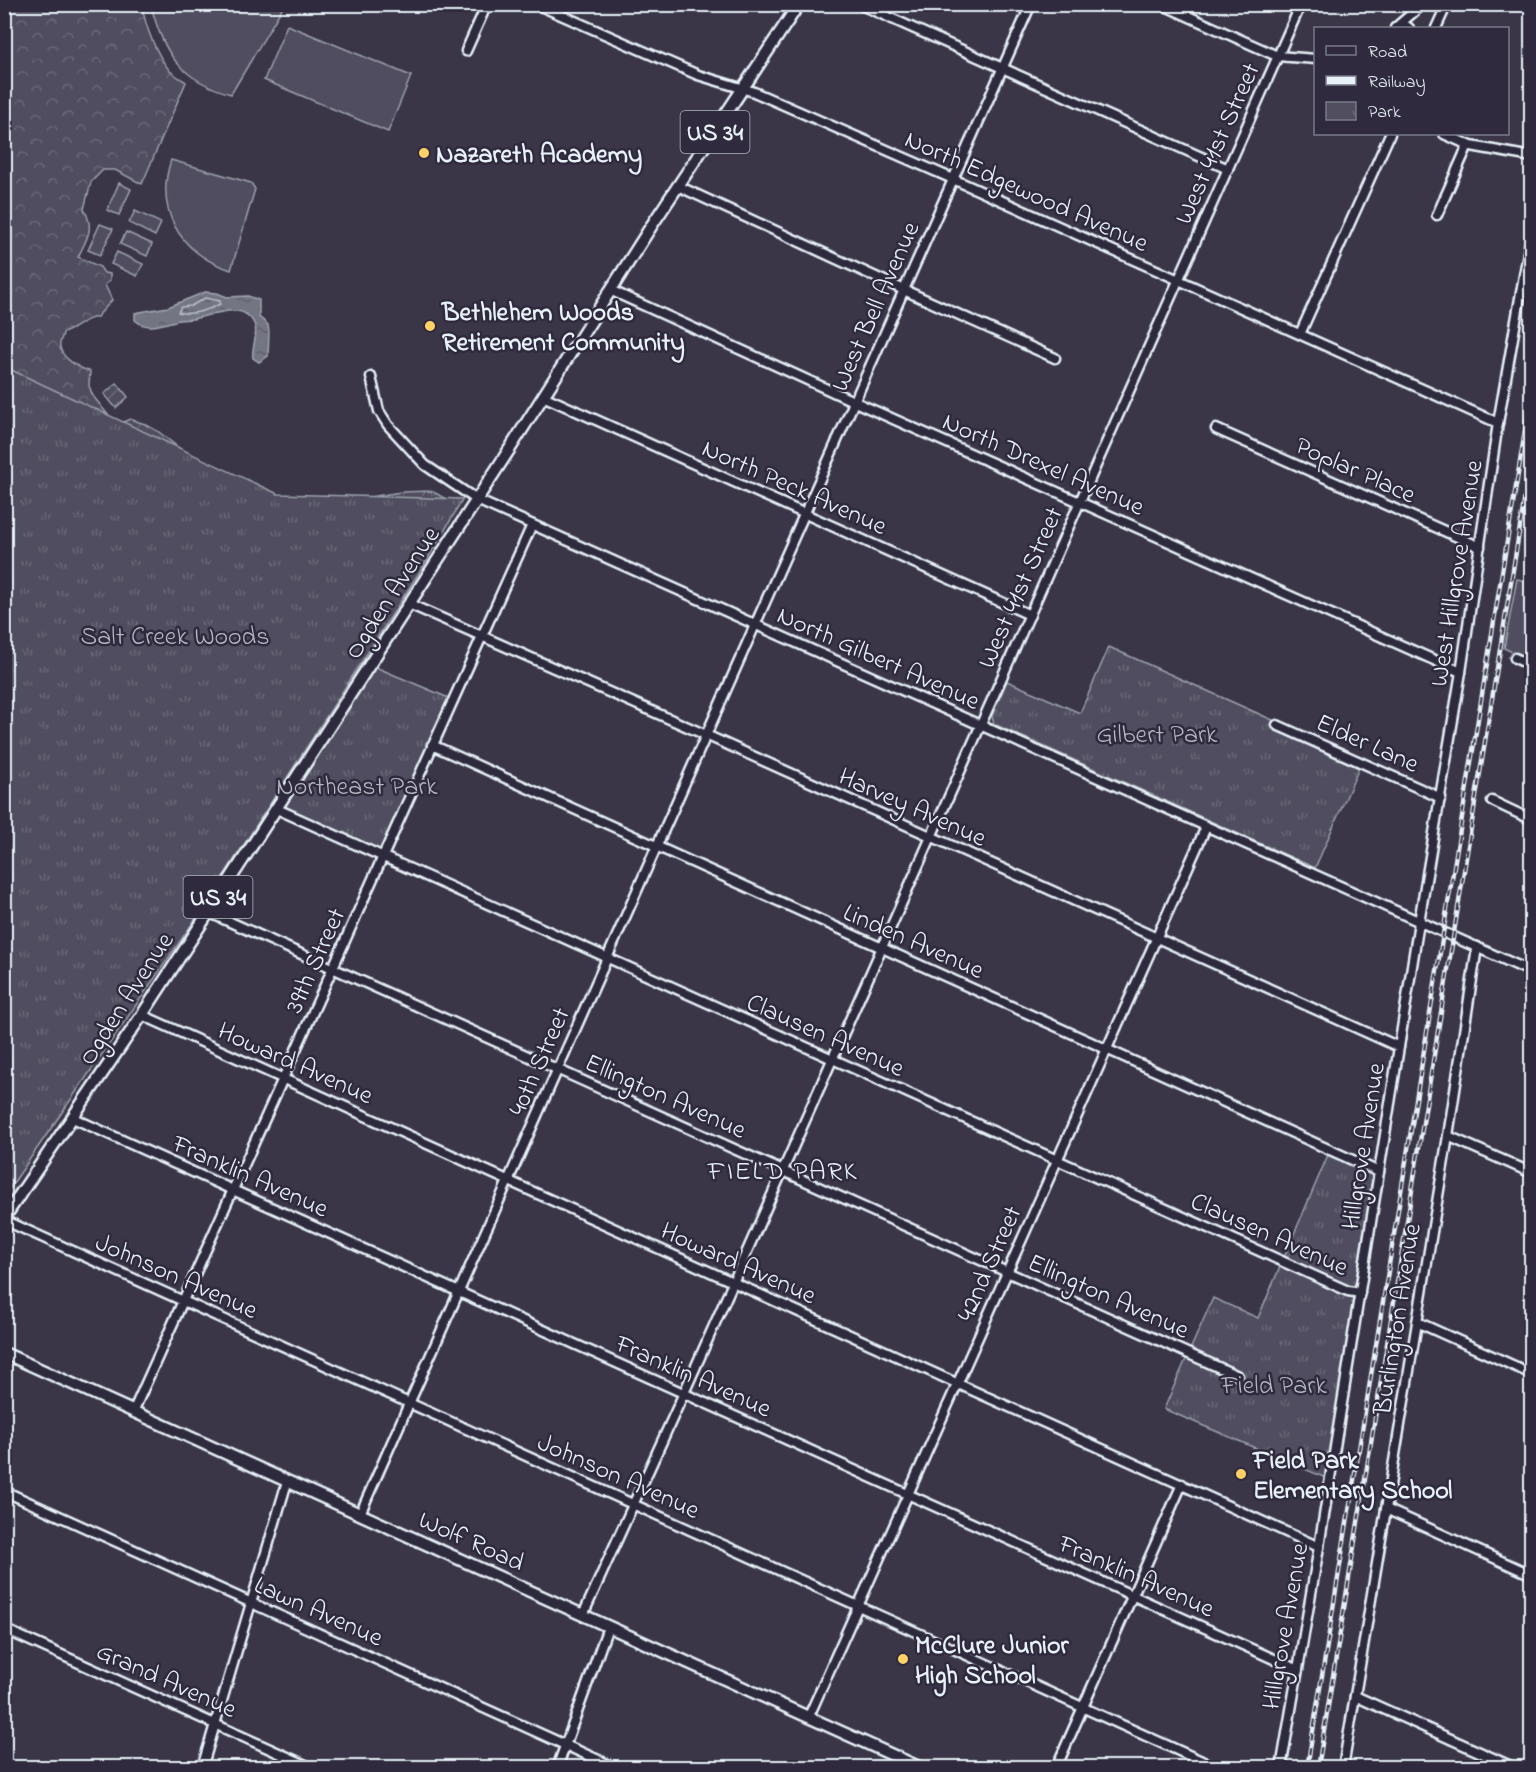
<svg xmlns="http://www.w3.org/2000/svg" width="1536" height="1772" font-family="'Indie Flower',sans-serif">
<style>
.grass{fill:#504e5f;stroke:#9ca0ac;stroke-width:1.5}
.forest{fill:url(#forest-crowns);stroke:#9ca0ac;stroke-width:1.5}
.park{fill:url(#park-tufts);stroke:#9ca0ac;stroke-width:1.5}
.garden{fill:url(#garden-furrows);stroke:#9ca0ac;stroke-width:1.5}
.water{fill:url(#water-ripples);stroke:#a2a6b1;stroke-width:1.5}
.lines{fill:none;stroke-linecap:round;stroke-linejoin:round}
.shore{stroke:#b9bfc9;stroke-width:1.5}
.minor-casing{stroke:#e8f1f8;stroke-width:13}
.major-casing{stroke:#e8f1f8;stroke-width:15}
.minor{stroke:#2f2a3d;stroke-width:8}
.major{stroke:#2f2a3d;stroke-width:10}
.rail-casing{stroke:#e8f1f8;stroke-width:4.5}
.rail{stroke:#2f2a3d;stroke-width:2;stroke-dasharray:7;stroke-linecap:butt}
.poi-dot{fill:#ffd166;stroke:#2f2a3d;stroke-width:2}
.labels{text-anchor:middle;stroke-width:5;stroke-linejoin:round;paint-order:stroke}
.shield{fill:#2f2a3d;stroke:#b0b5c0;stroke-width:1.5}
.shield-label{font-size:24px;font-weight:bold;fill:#e8f1f8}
.street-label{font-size:26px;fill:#e8f1f8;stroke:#2f2a3d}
.poi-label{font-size:26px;font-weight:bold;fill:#e8f1f8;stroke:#2f2a3d;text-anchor:start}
.park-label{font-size:26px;fill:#b3b8c2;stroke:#2f2a3d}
.neighbourhood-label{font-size:27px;letter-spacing:1.5px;fill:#e8f1f8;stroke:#2f2a3d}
</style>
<defs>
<pattern id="forest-crowns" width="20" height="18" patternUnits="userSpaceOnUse" patternTransform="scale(1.5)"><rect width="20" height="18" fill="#504e5f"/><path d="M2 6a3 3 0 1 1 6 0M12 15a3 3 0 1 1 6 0" fill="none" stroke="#696877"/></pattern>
<pattern id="park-tufts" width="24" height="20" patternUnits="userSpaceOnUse" patternTransform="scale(1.5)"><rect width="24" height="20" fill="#504e5f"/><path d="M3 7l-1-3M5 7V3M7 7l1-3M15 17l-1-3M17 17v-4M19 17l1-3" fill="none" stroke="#696877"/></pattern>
<pattern id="garden-furrows" width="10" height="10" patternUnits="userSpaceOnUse" patternTransform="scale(1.5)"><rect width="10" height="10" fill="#504e5f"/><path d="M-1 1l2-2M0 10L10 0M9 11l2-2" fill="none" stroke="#696877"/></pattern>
<pattern id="water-ripples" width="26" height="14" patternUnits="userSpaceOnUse" patternTransform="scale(1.5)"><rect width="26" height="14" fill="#737482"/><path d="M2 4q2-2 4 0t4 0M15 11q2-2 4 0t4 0" fill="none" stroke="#5f6069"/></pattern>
</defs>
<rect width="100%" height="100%" fill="#3a3648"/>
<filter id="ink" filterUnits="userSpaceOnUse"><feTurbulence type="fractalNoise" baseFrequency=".0167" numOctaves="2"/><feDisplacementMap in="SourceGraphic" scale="12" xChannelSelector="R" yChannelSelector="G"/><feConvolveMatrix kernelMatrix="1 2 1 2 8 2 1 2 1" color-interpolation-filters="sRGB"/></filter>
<g filter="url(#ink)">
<g class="grass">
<path d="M151,5H284L231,94C181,80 163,54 151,5Z"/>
<polygon points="287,25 411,76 388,132 264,80"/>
<path d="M171,160L251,183L255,189L231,270C181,254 154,211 171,160Z"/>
<polygon points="119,183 131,189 119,215 107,210"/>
<polygon points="135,211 161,223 155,236 129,223"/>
<polygon points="100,224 113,229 100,255 88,250"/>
<polygon points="126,232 152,244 147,256 120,244"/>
<polygon points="117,252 143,264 137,276 111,264"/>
<polygon points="1517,579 1531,582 1531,661 1504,648"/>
</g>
<path class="forest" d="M5,5H142C145,26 156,54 170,71C175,75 181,79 186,82L142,184L115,170H103L91,182L84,209C95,229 87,238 78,257L100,267L104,273L110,274V280L105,285L112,300L97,317C82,319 77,329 63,333C63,335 60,341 60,343C58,356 79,369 90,371L89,386L93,396L116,425L130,419L145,424L159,432L189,456L288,504L350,500L401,492L432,491L453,503L5,1186Z"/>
<g class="park">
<polygon points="5,367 278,494 463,499 424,565 203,908 5,1195"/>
<polygon points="1109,647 1277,722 1274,730 1359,768 1315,868 994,724 992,716 1007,681 1080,713"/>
<polygon points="373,666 451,699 382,853 282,807"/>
<polygon points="1328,1155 1373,1174 1356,1280 1328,1479 1164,1409 1213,1298 1258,1318"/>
</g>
<polygon class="garden" points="117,383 128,397 116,408 104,394"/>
<path class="water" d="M205,292L217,293L227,297L248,296L259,300V317L268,325L269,332L268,356L259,362L253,358C251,348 258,337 255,326C245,300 216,314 197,318C191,320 185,319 179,320C164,323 148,332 135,320V313L168,307Z"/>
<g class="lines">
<path class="shore" d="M205,298L220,301V304C209,310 191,316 178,312L181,307L191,306Z"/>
<g class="minor-casing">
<g id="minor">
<polyline points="536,4 698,75 754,92 953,179 1498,423"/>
<polyline points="859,4 1228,169"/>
<polyline points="1161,4 1277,56 1316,59"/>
<polyline points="1402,23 1409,28"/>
<polyline points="1395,28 1423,4"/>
<polyline points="1436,28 1447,4"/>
<polyline points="466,51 487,4"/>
<polyline points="1444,134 1471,146 1532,157"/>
<polyline points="678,186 904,290 1055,358"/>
<polyline points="1437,215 1468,145"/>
<polyline points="610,290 864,406 1461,672"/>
<polyline points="1300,334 1390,134"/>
<polyline points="371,377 379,411 388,425 425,465 477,500 1532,972"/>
<polyline points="543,396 1030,615"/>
<polyline points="1216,429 1480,547"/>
<polyline points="409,604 706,735 1399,1047"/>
<polyline points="1515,658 1532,666"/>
<polyline points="1277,725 1441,798"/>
<polyline points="432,745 1379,1172"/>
<polyline points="1492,801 1532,820"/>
<polyline points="277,809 1348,1291 1360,1293"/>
<polyline points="208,912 1238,1376"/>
<polyline points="1530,971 1532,958"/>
<polyline points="142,1015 1319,1547"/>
<polyline points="73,1118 1298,1670"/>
<polyline points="1448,1136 1532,1173"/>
<polyline points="4,1220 1217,1768"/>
<polyline points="1417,1322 1532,1374"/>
<polyline points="133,1412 532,525"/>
<polyline points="4,1491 616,1768"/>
<polyline points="1386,1509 1532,1575"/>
<polyline points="360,1514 1031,4"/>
<polyline points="583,1615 688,1384 1301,4"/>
<polyline points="4,1629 312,1768"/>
<polyline points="1355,1696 1515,1768"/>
<polyline points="809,1716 1206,827"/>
<polyline points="202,1768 287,1482"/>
<polyline points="557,1768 608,1627"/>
<polyline points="1056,1768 1182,1484"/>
<polyline points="1281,1768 1319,1547 1419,922 1461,672 1498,423 1532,230"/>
<polyline points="1343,1768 1448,1136 1477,947"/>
</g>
</g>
<g class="major-casing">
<g id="major">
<polyline points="4,1218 142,1015 511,447 652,225 799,4"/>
<polyline points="4,1353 921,1768"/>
</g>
</g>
<use href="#minor" class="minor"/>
<use href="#major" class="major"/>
<g class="rail-casing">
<g id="rail">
<polyline points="1307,1768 1532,388"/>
<polyline points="1318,1768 1532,453"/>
</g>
</g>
<use href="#rail" class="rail"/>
</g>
</g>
<g class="poi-dot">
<circle cx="424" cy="153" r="6"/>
<circle cx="430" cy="326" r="6"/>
<circle cx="1241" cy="1474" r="6"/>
<circle cx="903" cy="1659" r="6"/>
</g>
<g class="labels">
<g class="shield">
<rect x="680.5" y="111" width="69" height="42" rx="4.5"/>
<rect x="183.5" y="876" width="69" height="42" rx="4.5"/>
</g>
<g class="shield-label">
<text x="715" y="140">US 34</text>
<text x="218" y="905">US 34</text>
</g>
<g class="street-label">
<text transform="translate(1216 143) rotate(-66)" y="9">West 41st Street</text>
<text transform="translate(1027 190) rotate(24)" y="9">North Edgewood Avenue</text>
<text transform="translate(874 306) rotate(-66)" y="9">West Bell Avenue</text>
<text transform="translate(1044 463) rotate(24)" y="9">North Drexel Avenue</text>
<text transform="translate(1356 469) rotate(24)" y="9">Poplar Place</text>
<text transform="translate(795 486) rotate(24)" y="9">North Peck Avenue</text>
<text transform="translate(1455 573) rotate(-81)" y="9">West Hillgrove Avenue</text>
<text transform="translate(1019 587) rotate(-66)" y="9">West 41st Street</text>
<text transform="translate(391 592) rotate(-57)" y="9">Ogden Avenue</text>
<text transform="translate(879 657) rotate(24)" y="9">North Gilbert Avenue</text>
<text transform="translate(1368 742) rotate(24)" y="9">Elder Lane</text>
<text transform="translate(913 806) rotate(24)" y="9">Harvey Avenue</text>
<text transform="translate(914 940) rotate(24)" y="9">Linden Avenue</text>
<text transform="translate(314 960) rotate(-66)" y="9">39th Street</text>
<text transform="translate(125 998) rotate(-57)" y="9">Ogden Avenue</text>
<text transform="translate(826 1034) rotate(24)" y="9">Clausen Avenue</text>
<text transform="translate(538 1061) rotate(-66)" y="9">40th Street</text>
<text transform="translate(296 1062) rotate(24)" y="9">Howard Avenue</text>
<text transform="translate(666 1095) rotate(24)" y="9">Ellington Avenue</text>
<text transform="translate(1362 1146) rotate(-81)" y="9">Hillgrove Avenue</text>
<text transform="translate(251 1175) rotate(24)" y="9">Franklin Avenue</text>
<text transform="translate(1270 1233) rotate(24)" y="9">Clausen Avenue</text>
<text transform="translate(739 1262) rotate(24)" y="9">Howard Avenue</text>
<text transform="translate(988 1263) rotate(-66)" y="9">42nd Street</text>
<text transform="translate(177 1275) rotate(24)" y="9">Johnson Avenue</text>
<text transform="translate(1109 1295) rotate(24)" y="9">Ellington Avenue</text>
<text transform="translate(1396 1319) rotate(-81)" y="9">Burlington Avenue</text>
<text transform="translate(694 1375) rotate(24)" y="9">Franklin Avenue</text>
<text transform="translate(619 1475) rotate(24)" y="9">Johnson Avenue</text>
<text transform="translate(472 1540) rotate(24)" y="9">Wolf Road</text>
<text transform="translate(1137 1575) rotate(24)" y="9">Franklin Avenue</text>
<text transform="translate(319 1610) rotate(24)" y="9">Lawn Avenue</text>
<text transform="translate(1284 1626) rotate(-80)" y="9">Hillgrove Avenue</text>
<text transform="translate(167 1679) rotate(24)" y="9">Grand Avenue</text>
</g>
<g class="poi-label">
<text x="436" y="162">Nazareth Academy</text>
<text x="442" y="320">Bethlehem Woods<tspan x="442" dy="30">Retirement Community</tspan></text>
<text x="1253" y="1468">Field Park<tspan x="1253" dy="30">Elementary School</tspan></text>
<text x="915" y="1653">McClure Junior<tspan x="915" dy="30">High School</tspan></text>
</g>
<g class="park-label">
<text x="175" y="644">Salt Creek Woods</text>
<text x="1157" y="742">Gilbert Park</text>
<text x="357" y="794">Northeast Park</text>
<text x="1274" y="1393">Field Park</text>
</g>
<g class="neighbourhood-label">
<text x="783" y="1179">FIELD PARK</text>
</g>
</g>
<rect width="1536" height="1772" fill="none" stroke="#2f2a3d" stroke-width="24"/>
<rect x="12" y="12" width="1512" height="1748" fill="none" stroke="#e8f1f8" stroke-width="2" filter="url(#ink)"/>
<rect x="1314" y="27" width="195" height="108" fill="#2f2a3d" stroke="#797a88" stroke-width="1.5"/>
<rect x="1326" y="46" width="30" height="9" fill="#2f2a3d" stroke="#797a88" stroke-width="1.5"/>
<text x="1368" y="57" font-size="18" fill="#e8f1f8">Road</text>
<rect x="1326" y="76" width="30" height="9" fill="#e8f1f8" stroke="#797a88" stroke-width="1.5"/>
<text x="1368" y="87" font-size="18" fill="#e8f1f8">Railway</text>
<rect x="1326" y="102" width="30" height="18" fill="url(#park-tufts)" stroke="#797a88" stroke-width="1.5"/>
<text x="1368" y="117" font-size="18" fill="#e8f1f8">Park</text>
</svg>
